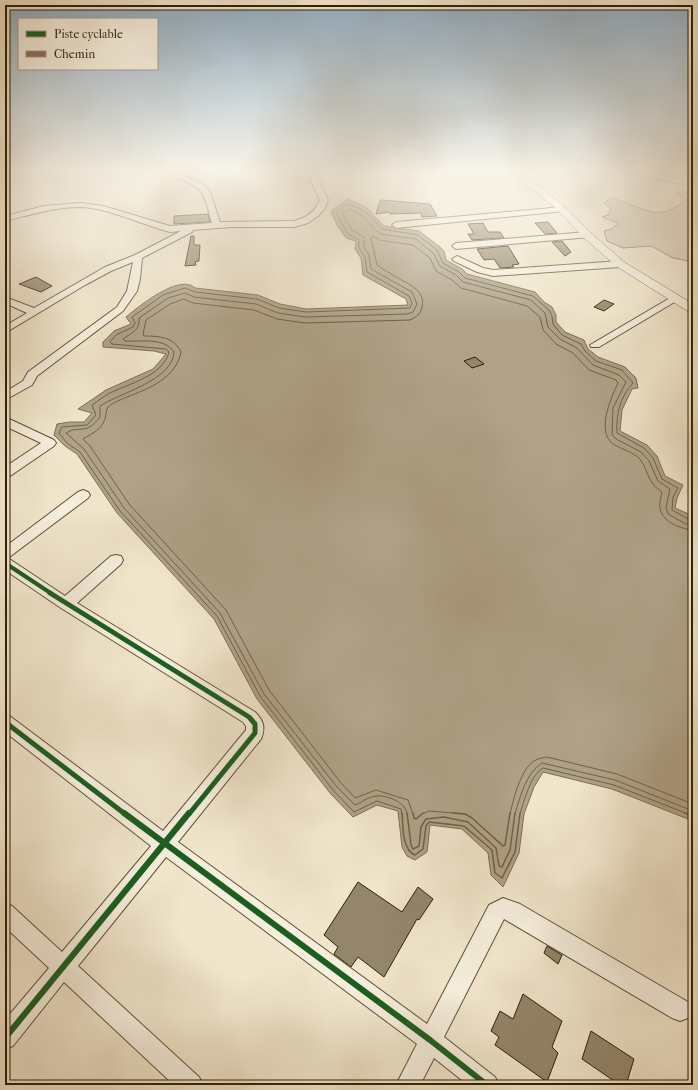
<svg xmlns="http://www.w3.org/2000/svg" width="698" height="1090" font-family="'IM FELL French Canon',serif">
<style>
.green{fill:#d0c4aa;stroke:#807258}
.water{fill:#afa288;stroke:#7c6e54}
.lines{fill:none;stroke-linecap:round;stroke-linejoin:round}
.shore-far1{stroke:#706046;stroke-width:1}
.shore{stroke:#706046;stroke-width:1.5}
.building{fill:#94866c;stroke:#301f05}
.minor-casing{stroke:#605137;stroke-width:2}
.tertiary-casing{stroke:#605137;stroke-width:1}
.minor{fill:#f6efde;fill-rule:evenodd}
.tertiary{fill:#f6efde;fill-rule:evenodd}
.quiet{stroke:#8d6e63;stroke-width:2;stroke-dasharray:3.5 2;stroke-linecap:butt}
.cycleway-far2-casing{stroke:#f6efde;stroke-width:6}
.cycleway-far1-casing{stroke:#f6efde;stroke-width:8}
.cycleway-casing{stroke:#f6efde;stroke-width:8}
.cycleway-far2{stroke:#1b5e20;stroke-width:4}
.cycleway-far1{stroke:#1b5e20;stroke-width:5}
.cycleway{stroke:#1b5e20;stroke-width:6}
</style>
<rect width="100%" height="100%" fill="#f1e6cc"/>
<filter id="stains"><feTurbulence type="fractalNoise" baseFrequency=".005" numOctaves="4"/><feColorMatrix values="0 0 0 0 .2 0 0 0 0 .09 0 0 0 0 .02 0 0 0 .5 -.17"/></filter>
<radialGradient id="worn" r=".72"><stop offset=".6" stop-color="#630" stop-opacity="0"/><stop offset="1" stop-color="#630" stop-opacity=".3"/></radialGradient>
<path class="green" d="M680,190L693,194V262L673,258L651,246L623,248L607,241L604,231L612,229L618,223L602,217L608,215L611,209L604,203L611,198C641,205 658,226 686,199L675,194Z"/>
<path class="water" d="M348,199L367,208L384,226L419,231L440,247L444,251L446,260L462,269L467,274L535,292L544,302L552,307L556,315V322L565,332L584,340L588,349L598,357L625,367L636,378L638,388L632,389L622,410L620,431L647,445L657,456L665,476L683,485L677,498L675,508L693,516V821L612,789L543,772L534,787L524,814L519,853L503,887L491,875L488,853L462,829L430,825L427,852L415,860L407,856L402,847L398,811L377,805L353,817L330,793L257,699L214,619L117,513L77,454L65,446L54,435L57,424L70,422H84L92,413L78,409L106,390L153,369L166,354L154,351L103,347V342L114,331L131,324L126,317C139,306 180,273 195,288L258,295L280,304L306,309L408,305L406,299L363,275L361,258L355,249L356,241L346,238L337,225L331,211Z"/>
<g class="lines">
<g class="shore-far1">
<path d="M402,814L401,809L377,801L354,812L333,790L260,696L217,616L120,511L80,452L67,443L59,433L62,427L87,425L96,415L92,405C98,401 104,396 110,393C130,383 163,376 169,352L166,349L112,344L110,342L116,335L133,327L135,323L132,317L163,295L185,288L195,292L257,299L279,308L306,312L410,308L412,303L409,296L367,272L365,257L359,248V240L348,234L336,213L341,208L349,204L365,211L382,229L418,235L437,250L443,263L459,272L465,278L533,296L549,310L552,316L553,324L562,335L581,344L585,351L596,361L622,370L633,383C620,397 616,414 617,433L644,448L653,458L662,479L678,488L673,497L672,510L688,519H693"/>
<path d="M407,814C406,802 387,795 376,796C368,797 362,802 355,805L337,787L264,694L220,613L124,508L84,449L66,433C81,424 84,437 100,417V406C120,393 173,380 174,352C164,337 141,342 125,341L123,339C132,332 140,331 139,318L168,298L185,293L194,297L256,304L278,313L305,317L407,314L413,312L417,304L412,292L371,269L369,255L364,247V237L352,230L343,215V213L350,209L361,215L380,234L416,239L434,254L440,266L456,275L463,282L531,300L545,313L548,327L560,339L577,348L593,365L619,375L626,382L613,408L612,435L616,439L641,452L649,461L658,481L670,489L666,507L668,514L686,524H693"/>
<path d="M413,814L408,800L376,790L355,798L341,783L269,690L226,610L129,504L90,446L83,439C93,433 101,430 105,419C106,415 106,410 108,407C113,402 121,400 127,397C150,388 176,378 181,352C174,337 159,336 144,336L143,334L146,320L170,304L184,299L193,303L254,310L277,319L305,323L410,320C416,317 421,314 422,307C426,290 408,284 396,277C389,273 383,269 377,265L371,238L373,236L379,240L413,245L430,258L436,271L452,280L461,288L527,306L540,317L543,330L556,344L573,353L589,370L616,380L618,383C611,398 596,431 613,444C621,449 633,452 640,459C646,467 647,476 653,484C655,487 659,490 662,492C661,497 659,503 660,508C662,522 681,529 693,530"/>
<polyline points="422,814 429,811 465,814"/>
<path d="M510,814C514,798 521,765 538,759C540,758 544,758 547,757L617,774L693,804"/>
<path d="M515,814C520,797 526,773 542,763L615,780L693,811"/>
<path d="M520,814C524,801 531,774 543,768L614,785L688,814"/>
</g>
<g class="shore">
<path d="M402,813C403,826 402,850 415,855L423,849L426,826L429,822L464,826L492,850L495,873L502,878L515,852L520,813"/>
<polyline points="407,813 411,845 413,849 419,846 421,827 426,819 444,817 468,822 496,848 499,866 502,867 510,850 515,813"/>
<polyline points="413,813 414,818 416,819 423,813"/>
<polyline points="453,813 465,814 472,818 503,846 505,845 510,813"/>
<polyline points="685,813 693,816"/>
</g>
</g>
<g class="building">
<polygon points="380,200 430,204 437,216 422,217 421,213 390,214 389,212 376,214"/>
<polygon points="208,214 210,222 174,224 174,216"/>
<polygon points="548,222 557,233 545,234 535,223"/>
<polygon points="483,223 488,232 500,232 504,238 472,240 468,234 474,234 468,224"/>
<polygon points="191,236 194,236 194,245 200,245 199,261 195,262 196,265 185,266"/>
<polygon points="562,241 571,252 565,256 552,242"/>
<polygon points="508,246 519,264 512,265 514,267 500,268 494,259 484,260 477,249"/>
<polygon points="36,277 52,286 41,292 19,284"/>
<polygon points="604,300 614,304 604,311 594,307"/>
<polygon points="475,357 484,364 472,368 464,361"/>
<polygon points="358,882 402,912 418,887 433,899 419,920 417,919 384,977 358,957 351,967 334,954 338,947 324,935"/>
<polygon points="547,946 562,955 558,964 544,953"/>
<polygon points="523,994 562,1021 552,1047 558,1053 547,1082 495,1045 499,1037 491,1031 500,1011 513,1019"/>
<polygon points="591,1031 634,1059 626,1085 620,1085 582,1059"/>
</g>
<g class="lines">
<g class="minor-casing">
<g id="minor">
<path d="M165,170H174L182,175L204,185L210,192L220,222L294,221C306,218 315,212 320,200L309,177L308,170H316L317,177L328,200L325,208L318,216L308,223L294,227H231L193,230L192,232L142,258L140,279L137,291L123,311L37,376L32,385L5,400V392L23,381L28,372L117,307L127,291L133,262L111,271L85,285L5,333V326L27,313L5,303V297L34,308L105,267L135,255L181,231L170,232C143,225 108,208 81,207C54,207 30,215 5,221V216L44,206L81,203L103,206L170,226L212,223C209,214 207,201 202,193C197,183 174,180 165,170Z"/>
<polygon points="617,170 633,170 693,182 693,186 621,172"/>
<polygon points="5,182 8,182 9,186 5,188"/>
<polygon points="562,207 565,207 565,211 396,228 392,225 396,222"/>
<polygon points="587,232 590,233 591,235 590,237 456,249 452,246 456,243"/>
<polygon points="457,256 483,268 493,270 620,261 625,264 620,267 493,276 477,272 454,261 452,259"/>
<polygon points="675,295 680,298 678,300 599,347 591,347 590,345"/>
<polygon points="5,417 54,440 56,443 54,446 10,476 5,477 5,467 41,443 5,426"/>
<path d="M83,490L88,492L90,495L88,498L8,558L65,596L111,556L116,555L121,556L123,560L121,564L77,603L255,712C263,720 266,727 261,739L178,842L427,1024L489,905L503,898L520,904L688,1002L691,1010L688,1018L680,1021L672,1018L504,919L444,1037L495,1077L499,1085H468L434,1058L420,1085H396L417,1044L166,857L78,966L199,1077L203,1085H174L64,982L13,1046L5,1049V1020L49,968L5,927V903L12,906L62,952L151,846L5,732V714L11,717L163,831L246,730V726L243,722L61,608L5,570V547L78,492Z"/>
</g>
</g>
<g class="tertiary-casing">
<polygon id="tertiary" points="509,170 519,170 565,207 591,233 624,262 693,304 693,313 689,312 616,266 583,237 559,211"/>
</g>
<use href="#minor" class="minor"/>
<use href="#tertiary" class="tertiary"/>
<polyline class="quiet" points="347,170 366,171"/>
<g class="cycleway-far2-casing">
<polyline id="cycleway-far2" points="5,563 52,594"/>
</g>
<g class="cycleway-far1-casing">
<g id="cycleway-far1">
<polyline points="50,593 249,717 255,724 255,733 189,814"/>
<polyline points="5,722 125,814"/>
</g>
</g>
<g class="cycleway-casing">
<g id="cycleway">
<polyline points="124,813 430,1040 487,1085"/>
<polyline points="5,1038 189,813"/>
</g>
</g>
<use href="#cycleway-far2" class="cycleway-far2"/>
<use href="#cycleway-far1" class="cycleway-far1"/>
<use href="#cycleway" class="cycleway"/>
</g>
<linearGradient id="sky" x2="0" y2="1"><stop stop-color="#91adc2"/><stop offset="0.53" stop-color="#f9f4e8"/><stop offset="1" stop-color="#f9f4e8" stop-opacity="0"/></linearGradient>
<rect width="698" height="323" fill="url(#sky)"/>
<rect width="698" height="1090" fill="none" stroke="#f1e6cc" stroke-width="20"/>
<rect x="6" y="6" width="686" height="1078" fill="none" stroke="#301f05" stroke-width="2"/>
<rect x="10" y="10" width="678" height="1070" fill="none" stroke="#301f05"/>
<rect x="18" y="18" width="140" height="52" fill="#f6efde" stroke="#a79c87"/>
<rect x="26" y="31" width="20" height="6" fill="#1b5e20" stroke="#a79c87"/>
<text x="54" y="38" font-size="12" fill="#301f05">Piste cyclable</text>
<rect x="26" y="51" width="20" height="6" fill="#8d6e63" stroke="#a79c87"/>
<text x="54" y="58" font-size="12" fill="#301f05">Chemin</text>
<rect width="100%" height="100%" filter="url(#stains)"/>
<rect width="100%" height="100%" fill="url(#worn)"/>
</svg>
